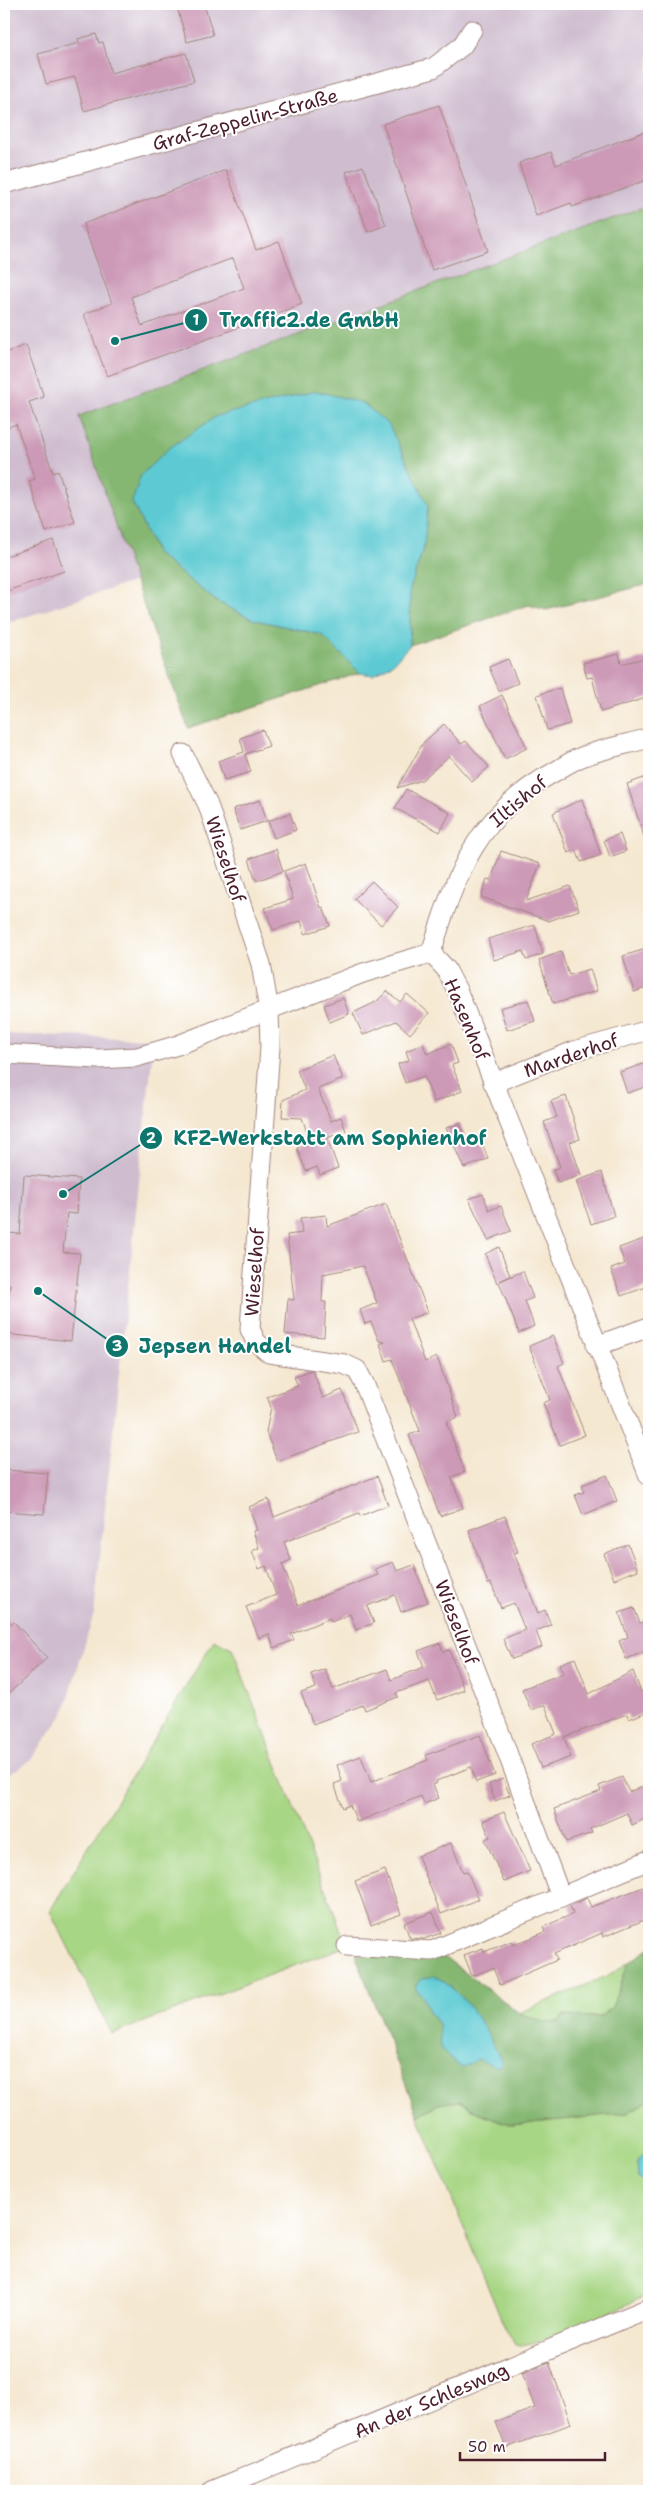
<svg xmlns="http://www.w3.org/2000/svg" width="653" height="2495" font-family="'Shantell Sans',sans-serif">
<style>
.industrial{fill:#cfbdcf}
.green{fill:#a7d684;stroke:#787a58}
.forest{fill:#85b772;stroke:#686b4e}
.water{fill:#5dcad3;stroke:#54747f}
.building{fill:#cc99b6;fill-rule:evenodd}
.lines{fill:none;stroke-linecap:round;stroke-linejoin:round}
.minor-casing{stroke:#a0847e;stroke-width:21}
.minor{stroke:#fff;stroke-width:19}
.labels{text-anchor:middle;stroke-width:4;stroke-linejoin:round;paint-order:stroke}
.street-label{font-size:19px;fill:#4a1f2b;stroke:#fff}
.leader{fill:none;stroke:#0f766e;stroke-width:2}
.callout-dot{fill:#0f766e;stroke:#fff;stroke-width:2}
.mark-label{font-size:15px;text-anchor:middle;font-weight:bold;fill:#fff}
.callout-label{font-size:20px;text-anchor:middle;font-weight:bold;fill:#0f766e;stroke:#fff;stroke-width:4;stroke-linejoin:round;paint-order:stroke}
</style>
<rect width="100%" height="100%" fill="#fff"/>
<filter id="ink" filterUnits="userSpaceOnUse"><feTurbulence type="fractalNoise" baseFrequency=".02" numOctaves="2"/><feDisplacementMap in="SourceGraphic" scale="10" xChannelSelector="R" yChannelSelector="G"/><feConvolveMatrix kernelMatrix="1 2 1 2 8 2 1 2 1" color-interpolation-filters="sRGB"/></filter>
<filter id="wash" filterUnits="userSpaceOnUse"><feTurbulence type="fractalNoise" baseFrequency=".0096" numOctaves="4" result="noise"/><feDisplacementMap in="SourceGraphic" scale="20" xChannelSelector="R" yChannelSelector="G"/><feGaussianBlur stdDeviation="1.12" result="paint"/><feColorMatrix in="noise" values="0 0 0 0 0 0 0 0 0 0 0 0 0 0 0 0 0 1.4 0 .05"/><feComposite in="paint" operator="in"/></filter>
<g filter="url(#wash)">
<rect width="100%" height="100%" fill="#f5e8d1"/>
<g class="industrial">
<polygon points="4,4 649,4 649,205 79,416 135,581 4,624"/>
<polygon points="4,1034 154,1039 94,1614 64,1713 31,1760 4,1778"/>
</g>
<g class="green">
<polygon points="214,1640 232,1648 347,1946 112,2034 50,1911"/>
<polygon points="629,1962 612,2007 601,2017 564,2016 560,2021 543,2022 519,2013 607,1976"/>
<path d="M460,2101L479,2113L512,2125L627,2113L649,2101V2150L637,2161L638,2177L649,2187V2295C622,2306 538,2348 515,2345L501,2319L418,2116L438,2104Z"/>
</g>
<g class="forest">
<polygon points="649,205 649,584 546,610 529,605 410,645 410,589 424,546 132,502 157,554 216,601 252,619 322,635 360,673 188,728 135,581 79,416"/>
<polygon points="649,1949 649,2101 627,2113 512,2125 479,2113 460,2101 438,2104 418,2116 355,1954 446,1958 519,2013 543,2022 560,2021 563,2016 601,2017 612,2007 629,1962"/>
</g>
<g class="water">
<polygon points="316,391 363,403 389,425 428,505 424,546 410,589 410,645 392,664 373,675 360,673 322,635 252,619 216,601 157,554 132,502 141,475 169,448 217,416"/>
<path d="M434,1976C465,1991 489,2033 502,2063L498,2067L478,2059L462,2068L442,2051L438,2024L430,2013L423,1997L415,1987L420,1980Z"/>
<polygon points="649,2150 649,2187 638,2177 637,2161"/>
</g>
<g id="blocks">
<g class="building">
<polygon points="176,4 204,4 213,35 187,42"/>
<polygon points="96,34 99,43 103,42 111,73 186,53 194,81 84,111 75,77 46,84 38,54 79,43 78,39"/>
<polygon points="439,105 488,251 432,270 383,124"/>
<polygon points="649,130 649,179 572,207 571,203 536,216 519,163 551,152 556,165"/>
<polygon points="363,166 386,225 368,232 346,172"/>
<path d="M226,170L256,250L279,241L302,304L107,376L84,314L112,303L83,224ZM233,258L244,288L142,326L131,297Z"/>
<polygon points="26,345 44,397 29,402 53,473 58,471 75,522 46,532 29,481 35,479 16,424 4,429 4,353"/>
<polygon points="53,540 64,571 4,592 4,557"/>
<polygon points="619,654 621,664 649,657 649,697 601,712 592,677 587,678 583,663"/>
<polygon points="508,659 518,683 499,691 489,667"/>
<polygon points="560,688 570,724 547,730 537,695"/>
<polygon points="502,695 527,748 505,759 480,706"/>
<polygon points="444,724 461,744 466,741 489,767 472,782 449,756 422,780 397,788 423,743"/>
<polygon points="263,730 269,746 245,754 251,772 224,780 218,761 244,752 240,738"/>
<polygon points="649,776 649,842 646,843 627,784"/>
<polygon points="406,789 450,813 440,832 395,808"/>
<polygon points="582,799 601,855 581,862 576,850 568,853 553,813"/>
<polygon points="260,800 267,821 240,830 233,809"/>
<polygon points="290,813 296,830 274,838 268,821"/>
<polygon points="620,834 626,851 610,857 604,840"/>
<polygon points="276,849 283,871 256,881 249,859"/>
<polygon points="501,851 540,864 526,901 570,886 579,910 549,921 481,897 487,879 491,880"/>
<polygon points="306,863 321,908 323,907 330,926 305,934 301,921 273,930 265,908 293,899 284,871"/>
<polygon points="372,881 398,907 381,925 354,899"/>
<polygon points="535,925 543,954 526,960 523,951 494,960 488,939"/>
<polygon points="646,949 649,961 649,987 634,992 623,956"/>
<polygon points="561,952 569,975 590,969 597,991 553,1004 539,960"/>
<polygon points="387,991 400,1002 407,994 429,1013 410,1034 396,1021 363,1035 353,1013 376,1002"/>
<polygon points="343,998 349,1014 330,1022 324,1005"/>
<polygon points="528,1000 535,1021 507,1030 500,1008"/>
<polygon points="423,1044 427,1054 451,1044 458,1063 452,1065 462,1091 434,1102 424,1076 405,1083 398,1064 409,1060 406,1051"/>
<polygon points="333,1055 343,1079 318,1089 331,1121 341,1117 346,1131 327,1138 338,1168 320,1175 317,1167 306,1171 297,1148 311,1143 302,1118 282,1117 283,1100 305,1090 297,1070"/>
<polygon points="649,1062 649,1086 627,1093 620,1072"/>
<polygon points="566,1096 580,1139 570,1142 581,1175 558,1183 553,1170 560,1167 544,1122 557,1117 551,1101"/>
<polygon points="460,1123 466,1140 479,1135 488,1159 464,1168 446,1128"/>
<polygon points="602,1172 614,1216 591,1224 576,1181"/>
<polygon points="24,1175 79,1179 77,1214 67,1213 63,1252 80,1253 71,1341 5,1334 10,1284 4,1283 8,1233 20,1234"/>
<polygon points="483,1194 489,1210 501,1206 511,1231 488,1240 469,1199"/>
<polygon points="386,1204 428,1312 409,1319 425,1362 437,1357 458,1417 446,1422 465,1472 451,1477 463,1508 440,1516 409,1435 420,1431 392,1359 386,1361 380,1344 385,1342 379,1341 371,1322 365,1324 360,1310 377,1303 363,1266 323,1274 322,1302 326,1302 324,1337 285,1334 288,1299 294,1300 287,1235 302,1233 300,1218 326,1215 327,1226"/>
<polygon points="649,1237 649,1286 621,1296 611,1269 625,1264 619,1248"/>
<polygon points="499,1247 510,1276 500,1281 523,1271 533,1298 525,1301 534,1326 519,1333 499,1282 497,1283 485,1254"/>
<polygon points="553,1336 564,1363 558,1366 585,1435 560,1445 543,1403 550,1400 529,1346"/>
<polygon points="311,1370 313,1371 323,1398 342,1390 358,1432 277,1461 266,1432 271,1407 267,1397 298,1386 294,1377"/>
<polygon points="4,1470 48,1473 44,1514 4,1511"/>
<polygon points="607,1475 617,1501 583,1515 575,1495 584,1492 582,1485"/>
<polygon points="377,1476 388,1505 360,1516 359,1513 284,1542 291,1560 282,1564 298,1605 378,1575 375,1569 393,1562 397,1571 414,1565 428,1602 401,1612 395,1595 367,1606 374,1623 356,1630 350,1614 331,1622 330,1618 291,1634 294,1640 274,1648 269,1634 259,1638 246,1607 276,1595 266,1566 259,1569 252,1551 259,1548 253,1531 257,1530 249,1507 268,1499 274,1517"/>
<polygon points="505,1516 518,1552 514,1553 538,1613 545,1610 551,1625 536,1631 542,1647 512,1659 503,1639 525,1630 514,1603 501,1608 491,1583 488,1584 469,1530"/>
<polygon points="628,1544 638,1570 614,1579 604,1554"/>
<polygon points="634,1608 640,1623 649,1619 649,1650 626,1659 619,1641 628,1637 619,1613"/>
<polygon points="4,1615 12,1624 14,1622 47,1658 4,1698"/>
<polygon points="440,1643 443,1652 449,1650 464,1690 437,1700 429,1681 396,1693 398,1697 365,1710 363,1705 313,1724 301,1693 316,1688 311,1674 325,1669 333,1689 387,1669 391,1680 424,1667 418,1651"/>
<polygon points="575,1658 589,1694 633,1671 641,1692 649,1688 649,1711 629,1719 627,1714 564,1737 571,1757 541,1768 531,1744 556,1734 545,1705 531,1710 522,1689 564,1673 560,1664"/>
<polygon points="480,1735 495,1775 476,1782 471,1767 436,1781 437,1783 433,1785 439,1798 424,1804 421,1796 357,1822 350,1805 343,1808 334,1784 342,1781 337,1765 361,1756 371,1782 428,1760 426,1755"/>
<polygon points="622,1777 629,1792 649,1784 649,1817 632,1825 627,1813 590,1829 592,1833 566,1842 554,1809 601,1791 599,1786"/>
<polygon points="503,1779 510,1795 495,1801 489,1784"/>
<polygon points="504,1812 530,1871 504,1882 485,1839 490,1837 483,1821"/>
<polygon points="451,1843 463,1872 467,1871 479,1899 441,1914 418,1856"/>
<polygon points="385,1870 401,1914 371,1925 355,1881"/>
<polygon points="649,1885 649,1918 603,1937 602,1933 554,1954 557,1960 500,1985 493,1968 472,1976 464,1955 483,1948 484,1952 512,1941 514,1945 545,1932 543,1927 573,1914 570,1906 587,1898 591,1907"/>
<polygon points="433,1912 441,1933 424,1939 410,1938 404,1923"/>
<polygon points="549,2362 571,2424 506,2448 496,2422 535,2408 522,2373"/>
</g>
</g>
</g>
<g filter="url(#ink)">
<use href="#blocks" fill-opacity="0" stroke="#a0847e" stroke-width="1"/>
<g class="lines">
<g class="minor-casing">
<g id="minor">
<polyline points="4,184 433,68 462,46 472,30"/>
<polyline points="183,754 208,805 261,964 269,1010 270,1047 250,1329 256,1342 269,1353 344,1364 357,1370 364,1383 494,1717 561,1897"/>
<path d="M431,953C456,872 478,813 556,771C566,765 576,758 587,755C607,748 628,744 649,738"/>
<polyline points="4,1054 98,1059 137,1057 178,1045 363,973 431,953 446,969 458,992 649,1476"/>
<polyline points="493,1083 574,1051 649,1030"/>
<polyline points="596,1346 649,1327"/>
<polyline points="347,1946 432,1951 649,1860"/>
<polyline points="212,2491 649,2308"/>
</g>
</g>
<use href="#minor" class="minor"/>
</g>
</g>
<g class="labels">
<g class="street-label">
<text transform="translate(245 119) rotate(-15)" y="7">Graf-Zeppelin-Straße</text>
<text transform="translate(518 801) rotate(-40)" y="7">Iltishof</text>
<text transform="translate(226 859) rotate(72)" y="7">Wieselhof</text>
<text transform="translate(467 1019) rotate(67)" y="7">Hasenhof</text>
<text transform="translate(571 1055) rotate(-19)" y="7">Marderhof</text>
<text transform="translate(254 1272) rotate(-86)" y="7">Wieselhof</text>
<text transform="translate(457 1622) rotate(69)" y="7">Wieselhof</text>
<text transform="translate(431 2400) rotate(-23)" y="7">An der Schleswag</text>
</g>
</g>
<path class="leader" d="M115 341L196 320M63 1194L151 1138M38 1291L117 1346"/>
<g class="callout-dot">
<circle cx="115" cy="341" r="5"/>
<circle cx="63" cy="1194" r="5"/>
<circle cx="38" cy="1291" r="5"/>
<circle cx="196" cy="320" r="12"/>
<circle cx="151" cy="1138" r="12"/>
<circle cx="117" cy="1346" r="12"/>
</g>
<g class="mark-label">
<text x="196" y="325">1</text>
<text x="151" y="1143">2</text>
<text x="117" y="1351">3</text>
</g>
<g class="callout-label">
<text x="309" y="327">Traffic2.de GmbH</text>
<text x="330" y="1145">KFZ-Werkstatt am Sophienhof</text>
<text x="215" y="1353">Jepsen Handel</text>
</g>
<rect width="653" height="2495" fill="none" stroke="#fff" stroke-width="20"/>
<path d="M460 2452v8h145v-8" fill="none" stroke="#4a1f2b" stroke-width="2.5"/>
<text x="468" y="2452" font-size="15" fill="#4a1f2b" stroke="#ffffff" stroke-width="4" paint-order="stroke">50 m</text>
</svg>
